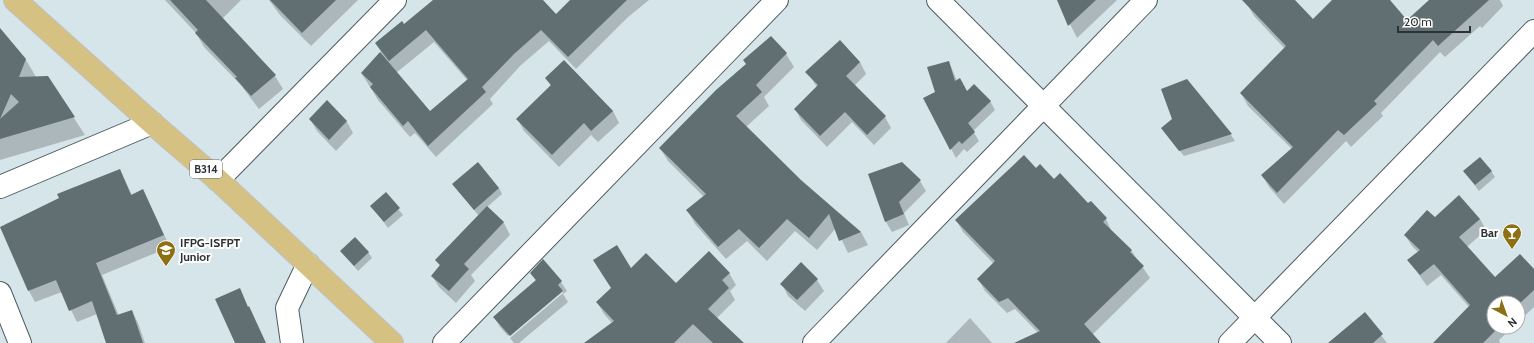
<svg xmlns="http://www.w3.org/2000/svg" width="1534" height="343" font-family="Cabin,sans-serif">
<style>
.shadow{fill:#0003;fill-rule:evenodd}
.building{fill:#616e72;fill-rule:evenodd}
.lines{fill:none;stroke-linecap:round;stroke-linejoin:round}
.minor-casing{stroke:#4f5b5f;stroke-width:24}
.major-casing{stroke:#c0c1c2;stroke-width:24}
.minor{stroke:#fff;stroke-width:22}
.major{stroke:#d5c182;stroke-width:22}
.labels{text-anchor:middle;stroke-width:4;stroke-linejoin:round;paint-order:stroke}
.shield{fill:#fff;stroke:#6b6f70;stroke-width:1}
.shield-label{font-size:11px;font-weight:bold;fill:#2c3133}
.poi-label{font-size:12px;font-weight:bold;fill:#2c3133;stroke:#fff;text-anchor:end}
</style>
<rect width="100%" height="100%" fill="#d6e5e9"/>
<g class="shadow">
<polygon points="165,0 241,0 222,19 275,76 283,89 259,109 240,84 204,47 196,33"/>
<polygon points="269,0 358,0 311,46 280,15"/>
<path d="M434,0H542L556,16L572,0H649L627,18L576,69L549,41L520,66L490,99L493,104L436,157L415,133L410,137L378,100L362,74L381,52L376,43L404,25ZM434,42L467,80L430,112L396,73Z"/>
<polygon points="1058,0 1117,0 1077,38"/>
<polygon points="1251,0 1293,0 1313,21 1334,0 1389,0 1406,22 1431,0 1500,0 1503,6 1482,28 1480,26 1445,57 1440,52 1381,113 1383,116 1351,147 1346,141 1284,204 1269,187 1262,175 1292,149 1248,106 1241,93 1285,49 1254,16 1247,4"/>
<polygon points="2,32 26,60 36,77 47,77 85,135 0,160 0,34"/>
<polygon points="771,38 786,54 794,67 764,97 769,106 746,127 800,181 861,232 868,245 848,253 836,228 817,250 795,231 767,261 747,241 726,259 695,224 688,211 704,197 668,161 660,148 747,65"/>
<polygon points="840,42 860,62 866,74 854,86 885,117 891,128 874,145 852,122 827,147 801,120 795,109 817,87 807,72"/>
<polygon points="564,61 613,111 619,123 598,142 591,135 559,167 524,131 518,120 551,86 546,78"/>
<polygon points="949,62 957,81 967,92 990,101 995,110 973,131 979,141 967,152 964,149 956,158 924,98 936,92"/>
<polygon points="1187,80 1231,135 1235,141 1184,156 1166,134 1162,128 1173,120"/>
<polygon points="327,102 347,122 353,133 336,151 317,131 310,119"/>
<polygon points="120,170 132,195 143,191 170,247 102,275 119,316 132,311 138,323 145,343 107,343 97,314 77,322 62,292 35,302 29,291"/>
<polygon points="1036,170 1088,205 1091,203 1106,219 1112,232 1131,250 1150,278 1092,335 1100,343 1048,343 1015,309 1007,313 985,291 978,279 994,264 963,232 956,220"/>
<polygon points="1464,171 1491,171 1495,177 1479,191"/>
<polygon points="869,174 920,181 926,191 904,213 909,225 892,232 886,222"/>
<polygon points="453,184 499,188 502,194 487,207 504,223 510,235 471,275 475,281 456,303 439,287 432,276 440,266 436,260 479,216"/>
<polygon points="386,194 403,215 388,228 372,206"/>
<polygon points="1435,219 1480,219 1486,230 1467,247 1495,278 1520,255 1534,269 1534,307 1518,322 1518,303 1494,303 1494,327 1513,327 1499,340 1500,343 1435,343 1469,307 1441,275 1427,286 1409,261 1418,252 1412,246 1405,235"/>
<polygon points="341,251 368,252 372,258 358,271"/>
<polygon points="543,260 561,282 567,291 563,294 568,302 519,343 514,343 510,338 563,293 563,290 508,336 500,327 494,317 536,281 531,273"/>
<polygon points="801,264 817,280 824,291 805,311 788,296 782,284"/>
<polygon points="631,269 675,284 729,273 736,285 730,291 735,300 717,318 742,343 597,343 612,323 604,314 597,302"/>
<polygon points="1365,314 1387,343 1330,343"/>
<polygon points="970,318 992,343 946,343"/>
</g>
<g class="building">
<polygon points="170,0 206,0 276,75 251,96 235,78 237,77 195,33 198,30"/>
<polygon points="270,0 336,0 302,33"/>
<polygon points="433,0 543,0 556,14 570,0 627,0 568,57 541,30 514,54 482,87 486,92 428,146 408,121 403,126 370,87 373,84 361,73 380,52 430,111 468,79 426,30 389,61 375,43 402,21 404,24"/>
<polygon points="1057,0 1096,0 1068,26"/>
<polygon points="1242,0 1295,0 1313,19 1332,0 1390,0 1407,20 1429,0 1489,0 1438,46 1433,40 1374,101 1377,104 1344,135 1338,130 1277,193 1261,175 1293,147 1240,93 1286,46"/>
<path d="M0,28L26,59L19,77L48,76L75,117L0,139ZM11,94L19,102L0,119Z"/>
<polygon points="771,36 787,53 756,85 762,92 736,116 801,180 861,232 839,241 829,214 809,238 787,219 759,248 739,229 718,247 686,210 706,194 659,148 716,90 746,64 743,60"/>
<polygon points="840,40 860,62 846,76 886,116 867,135 845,112 820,136 794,109 818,85 805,72"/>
<polygon points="564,60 613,111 591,131 584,123 552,155 516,119 551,85 545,78"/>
<polygon points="949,61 955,81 960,78 967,91 974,84 991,101 968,123 975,132 962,144 959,141 950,150 923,98 935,92 927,67"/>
<polygon points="1187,79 1232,134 1179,151 1161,128 1172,119 1161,89"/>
<polygon points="327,100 347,121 329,140 309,119"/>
<polygon points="1024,155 1036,168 1040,164 1054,179 1060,173 1088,203 1091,201 1107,218 1103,222 1132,250 1130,252 1144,266 1084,324 1101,343 1014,343 1040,331 1008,298 999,302 977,279 995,261 955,220"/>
<polygon points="1480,157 1492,171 1475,185 1463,171"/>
<polygon points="478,162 499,188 474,210 452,184"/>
<polygon points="902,162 921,180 899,202 904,214 885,222 868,174"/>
<polygon points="120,169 131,195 143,189 164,235 96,263 117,315 132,310 143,343 106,343 92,301 69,311 56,280 28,291 0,227 59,198 57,194"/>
<polygon points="386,192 400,208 384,222 370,206"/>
<polygon points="1459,195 1480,219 1459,237 1495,277 1520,254 1534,269 1534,290 1518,305 1518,303 1494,303 1493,328 1495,331 1483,343 1433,343 1470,305 1434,264 1420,275 1407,260 1420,250 1404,235 1427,210 1435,217"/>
<polygon points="487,206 504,222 464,264 469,269 449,291 431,276 440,265 435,260"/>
<polygon points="355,237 369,252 354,266 340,251"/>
<polygon points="617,245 631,268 646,253 676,283 709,251 730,273 722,280 729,288 708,309 744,343 713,343 693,324 674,343 584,343 614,321 596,302 611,288 593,260"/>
<polygon points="543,259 562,281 558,285 563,291 510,336 493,317 536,280 530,273"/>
<polygon points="801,262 818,279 797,300 780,284"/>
<polygon points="240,288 248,307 249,306 266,343 235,343 215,299"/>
<polygon points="1365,312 1383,334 1373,343 1328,343"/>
</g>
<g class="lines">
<g class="minor-casing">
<g id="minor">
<polyline points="938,0 1280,343"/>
<polyline points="218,180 395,0"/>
<polyline points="0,187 152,123"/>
<polyline points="0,293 20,343"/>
<polyline points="292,343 287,308 308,264"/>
<polyline points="444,343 777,0"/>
<polyline points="814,343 1146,0"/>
<polyline points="1230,343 1534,31"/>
</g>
</g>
<g class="major-casing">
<polyline id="major" points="15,0 152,123 218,180 392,343"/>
</g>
<use href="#minor" class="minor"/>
<use href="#major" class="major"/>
</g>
<defs>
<g id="bar-pin" transform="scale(1)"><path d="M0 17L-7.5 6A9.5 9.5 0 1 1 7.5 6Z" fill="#8c7013" stroke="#fff"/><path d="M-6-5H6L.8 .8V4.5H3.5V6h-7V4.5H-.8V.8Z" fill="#fff"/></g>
<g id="school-pin" transform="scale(1)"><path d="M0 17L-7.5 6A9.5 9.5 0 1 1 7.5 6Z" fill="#8c7013" stroke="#fff"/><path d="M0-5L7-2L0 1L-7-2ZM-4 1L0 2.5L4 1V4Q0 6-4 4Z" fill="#fff"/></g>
</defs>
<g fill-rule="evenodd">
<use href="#bar-pin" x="1512" y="233"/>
<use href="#school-pin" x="166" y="250"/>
</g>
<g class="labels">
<rect class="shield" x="190" y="160" width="32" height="18" rx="3"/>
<g class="shield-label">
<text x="206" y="173">B314</text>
</g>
<g class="poi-label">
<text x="1498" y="237">Bar</text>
<text x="180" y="247" text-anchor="start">IFPG-ISFPT<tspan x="180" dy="14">Junior</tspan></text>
</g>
</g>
<g transform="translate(1506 315) rotate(139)"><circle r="19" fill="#ffffff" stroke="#abadad"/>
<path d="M0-3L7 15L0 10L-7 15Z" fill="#8c7013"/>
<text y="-6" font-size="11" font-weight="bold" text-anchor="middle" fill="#2c3133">N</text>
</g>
<path d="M1398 26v6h72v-6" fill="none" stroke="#2c3133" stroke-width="2"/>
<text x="1404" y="26" font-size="12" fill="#2c3133" stroke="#ffffff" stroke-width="3" paint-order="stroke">20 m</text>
</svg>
